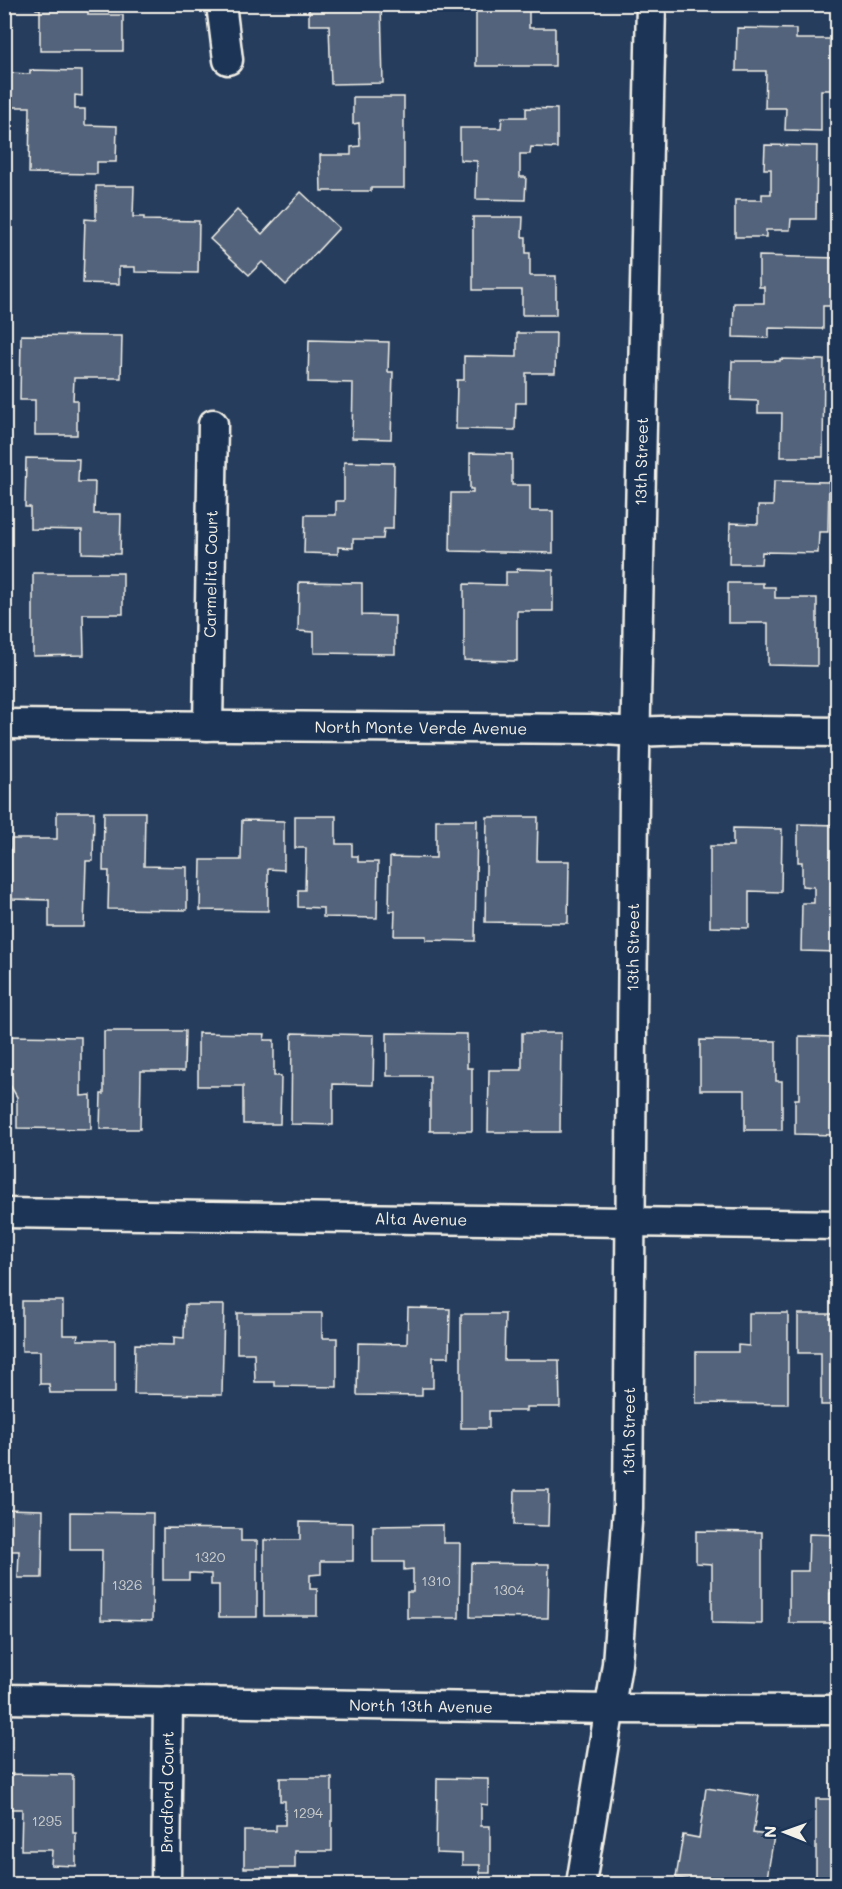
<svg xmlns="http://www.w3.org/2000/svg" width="842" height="1889" font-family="Mali,sans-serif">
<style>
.building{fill:#52647b;stroke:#f4f1e8;stroke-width:1.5}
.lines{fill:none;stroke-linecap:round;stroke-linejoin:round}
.minor-casing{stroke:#f4f1e8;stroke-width:33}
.minor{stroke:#1d3557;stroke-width:28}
.labels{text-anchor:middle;stroke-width:4.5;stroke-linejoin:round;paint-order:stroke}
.number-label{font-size:14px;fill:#cccecd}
.street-label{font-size:16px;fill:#f4f1e8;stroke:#1d3557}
</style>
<rect width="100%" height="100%" fill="#263d5d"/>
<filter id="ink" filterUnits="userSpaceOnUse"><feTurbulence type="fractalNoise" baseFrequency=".0167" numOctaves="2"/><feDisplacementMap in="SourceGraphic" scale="12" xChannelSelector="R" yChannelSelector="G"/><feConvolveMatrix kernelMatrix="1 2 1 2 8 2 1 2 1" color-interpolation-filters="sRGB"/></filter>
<g filter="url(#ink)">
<g class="building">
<polygon points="36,4 88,4 88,15 123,15 123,51 40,51 40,9 36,9"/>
<polygon points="309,4 381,4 383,83 331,84 329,25 309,25"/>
<polygon points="476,4 529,4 529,28 555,28 555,66 476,66"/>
<polygon points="737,4 773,4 773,11 737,10"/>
<polygon points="737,28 796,29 796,39 838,39 838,90 821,90 821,131 785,130 786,108 765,108 766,71 736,71"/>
<polygon points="30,70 82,71 82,96 75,95 75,109 85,109 85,125 117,126 116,162 97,162 97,174 29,173 30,107 9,107 9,73 30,74"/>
<polygon points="353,97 404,97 404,188 371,188 371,191 321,191 320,155 351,155 351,147 360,146 359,123 353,124"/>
<polygon points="526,108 557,109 557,148 531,147 530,154 520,154 520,177 526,177 525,200 476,199 477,161 460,160 460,128 501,128 502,117 526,117"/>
<polygon points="765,145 817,146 816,219 791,219 790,230 766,230 766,237 735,237 735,200 762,200 762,194 771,194 771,169 764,169"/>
<polygon points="96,186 134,186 133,217 144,217 144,220 199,221 198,273 135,272 135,267 119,267 119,284 83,283 85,219 96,220"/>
<polygon points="301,192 339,228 286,285 262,262 249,275 210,239 237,210 262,234"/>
<polygon points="473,217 523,217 522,237 526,237 526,253 530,253 530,276 556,276 556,315 522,315 522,290 473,290"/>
<polygon points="759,256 838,258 838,306 823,306 823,329 769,328 769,338 733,337 734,303 764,303 764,287 759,287"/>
<polygon points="517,333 556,333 555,373 526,373 526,403 516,403 515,430 456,429 457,380 464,380 464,356 517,357"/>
<polygon points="21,335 122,336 121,378 74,378 73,400 77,400 77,435 35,435 35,400 20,400"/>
<polygon points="309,340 389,342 388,372 393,372 391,439 352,438 353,383 308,382"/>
<polygon points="780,359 824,360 823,457 781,457 782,413 758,413 758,401 731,400 732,361 780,361"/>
<polygon points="470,453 512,454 512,485 530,485 530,511 553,511 553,553 450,551 451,493 473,493 473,489 470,489"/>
<polygon points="26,458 79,459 78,482 95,482 94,514 121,514 120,554 82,553 82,530 30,529 30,507 25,507"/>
<polygon points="344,462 394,463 393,529 384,529 383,539 353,539 353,548 338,547 338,554 304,553 305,515 336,515 336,501 344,501"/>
<polygon points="774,481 829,482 828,532 819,532 818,553 762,552 761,564 729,564 730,523 758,524 758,506 773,506"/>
<polygon points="517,569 553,570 553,611 517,611 517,661 464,660 464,584 506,585 506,572 517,572"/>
<polygon points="33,573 123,573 123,614 83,614 84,655 33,656"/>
<polygon points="299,582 362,583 362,615 395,616 395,654 314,653 314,632 298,631"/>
<polygon points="728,583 763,583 763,587 775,587 775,598 817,598 817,666 768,665 768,623 728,623"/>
<polygon points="57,812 94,812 93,861 86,861 84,927 49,927 49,900 11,899 11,839 57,839"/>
<polygon points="104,812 145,812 144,866 187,867 187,910 108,909 109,871 103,871"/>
<polygon points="295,816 336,816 336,844 352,844 352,856 358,856 358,862 378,862 377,918 323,917 323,908 298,907 298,890 305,890 306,848 295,848"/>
<polygon points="487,817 538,817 537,861 569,861 568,923 485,922"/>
<polygon points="242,820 284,821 284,870 268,869 268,911 200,910 201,860 241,860"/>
<polygon points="436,820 477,820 475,941 426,940 426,936 394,936 395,911 389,911 390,857 436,858"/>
<polygon points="798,824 838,825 838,952 801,951 802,903 814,903 814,887 802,886 802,862 798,862"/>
<polygon points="733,828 782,829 781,892 749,891 749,928 710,927 710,846 733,846"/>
<polygon points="104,1031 185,1031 184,1071 141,1071 140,1129 100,1129 101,1094 104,1094"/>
<polygon points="198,1033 265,1034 264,1040 274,1040 274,1076 281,1076 280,1124 243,1124 243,1086 198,1086"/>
<polygon points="292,1033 374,1035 373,1085 333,1084 333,1125 291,1124"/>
<polygon points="387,1033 467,1034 467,1068 472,1068 472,1131 430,1131 430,1076 387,1076"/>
<polygon points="522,1033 561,1033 560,1132 488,1132 489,1070 522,1070"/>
<polygon points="8,1036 81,1037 81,1096 91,1095 91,1129 17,1128 17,1097 10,1085 8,1085"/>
<polygon points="799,1036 838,1037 835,1135 795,1134 795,1099 799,1099"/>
<polygon points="700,1040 776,1041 776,1081 782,1081 782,1130 745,1130 745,1090 700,1090"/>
<polygon points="22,1301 63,1301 63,1335 78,1335 77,1340 115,1340 115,1393 50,1393 49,1384 40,1384 40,1351 22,1351"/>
<polygon points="185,1305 224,1305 222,1395 134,1394 135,1344 174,1345 174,1337 184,1338"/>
<polygon points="408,1308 450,1309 449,1357 433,1357 433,1388 422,1388 422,1396 357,1395 358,1343 407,1344"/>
<polygon points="237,1313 322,1313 322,1338 337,1338 337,1387 275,1386 275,1382 255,1382 254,1353 237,1353"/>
<polygon points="749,1313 788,1313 788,1404 696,1403 696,1352 738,1352 738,1345 749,1346"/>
<polygon points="461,1314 505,1314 504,1360 559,1360 560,1407 526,1407 526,1411 489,1411 489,1428 461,1428"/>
<polygon points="798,1314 836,1314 838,1405 821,1405 821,1353 798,1353"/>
<polygon points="515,1490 549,1490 548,1526 514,1525"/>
<polygon points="4,1509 43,1510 42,1578 18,1578 19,1551 11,1551 10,1612 4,1612"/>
<polygon points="70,1512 153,1513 152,1621 101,1620 102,1550 70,1550"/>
<polygon points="300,1522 353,1523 353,1561 321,1561 321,1574 310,1575 310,1589 317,1589 317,1616 264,1616 264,1540 300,1540"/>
<polygon points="443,1525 443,1543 460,1543 459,1618 407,1618 407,1592 413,1592 413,1569 404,1570 404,1562 373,1562 373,1526"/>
<polygon points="163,1528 241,1529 241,1541 257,1541 257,1617 219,1617 219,1585 211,1585 211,1574 189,1573 189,1580 163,1580"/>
<polygon points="696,1531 762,1532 762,1624 712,1623 712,1564 696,1563"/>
<polygon points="809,1534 838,1535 838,1584 835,1584 835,1593 830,1593 830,1623 789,1623 789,1571 808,1571"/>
<polygon points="471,1563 549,1564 548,1618 470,1617"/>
<polygon points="4,1774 73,1775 73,1833 76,1833 76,1866 51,1865 52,1850 21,1850 22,1809 4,1809"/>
<polygon points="280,1778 332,1778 332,1851 295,1851 295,1868 244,1868 244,1831 276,1831 276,1825 285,1825 285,1801 280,1801"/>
<polygon points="437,1778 488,1779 488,1805 481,1804 481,1826 490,1826 490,1873 480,1873 480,1865 462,1865 462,1854 436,1853"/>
<polygon points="706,1788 759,1796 753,1833 774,1836 766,1884 721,1884 676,1878 683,1835 699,1838"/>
<rect x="816" y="1799" width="22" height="84"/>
<polygon points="257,1878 281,1884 255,1884"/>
</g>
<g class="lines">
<g class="minor-casing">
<g id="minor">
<polyline points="221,4 228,60"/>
<path id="s1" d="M4,724L590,729L635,732L685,730L838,732"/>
<path id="s2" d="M208,726L213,424"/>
<path id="s3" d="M4,1213L838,1225"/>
<path id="s4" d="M4,1699L611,1709L838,1710"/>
<path id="s5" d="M166,1884L168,1701"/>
<path id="s6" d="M581,1884L617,1664L628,1508L634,798L651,4"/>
</g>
</g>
<use href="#minor" class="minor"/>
</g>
</g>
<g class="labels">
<g class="number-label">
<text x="210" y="1562">1320</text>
<text x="436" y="1586">1310</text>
<text x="127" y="1590">1326</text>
<text x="509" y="1595">1304</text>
<text x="308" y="1818">1294</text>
<text x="47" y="1826">1295</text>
</g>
<g class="street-label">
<text dy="6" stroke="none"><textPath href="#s6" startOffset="1426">13th Street</textPath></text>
<text dy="6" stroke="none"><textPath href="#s2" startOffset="152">Carmelita Court</textPath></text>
<text dy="6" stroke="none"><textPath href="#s1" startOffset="417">North Monte Verde Avenue</textPath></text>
<text dy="6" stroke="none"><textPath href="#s6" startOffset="940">13th Street</textPath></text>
<text dy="6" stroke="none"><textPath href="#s3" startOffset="417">Alta Avenue</textPath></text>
<text dy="6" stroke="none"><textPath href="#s6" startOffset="456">13th Street</textPath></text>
<text dy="6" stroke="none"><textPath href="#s4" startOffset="417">North 13th Avenue</textPath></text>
<text dy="6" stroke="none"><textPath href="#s5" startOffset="92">Bradford Court</textPath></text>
</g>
</g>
<rect width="842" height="1889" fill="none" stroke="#1d3557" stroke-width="24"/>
<rect x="12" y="12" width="818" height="1865" fill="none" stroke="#f4f1e8" stroke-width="2" filter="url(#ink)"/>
<g transform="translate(785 1832) rotate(271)" stroke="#1d3557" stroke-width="4.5" paint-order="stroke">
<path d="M0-4.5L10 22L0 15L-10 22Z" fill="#f4f1e8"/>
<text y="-9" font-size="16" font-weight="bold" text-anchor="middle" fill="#f4f1e8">N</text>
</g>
</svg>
